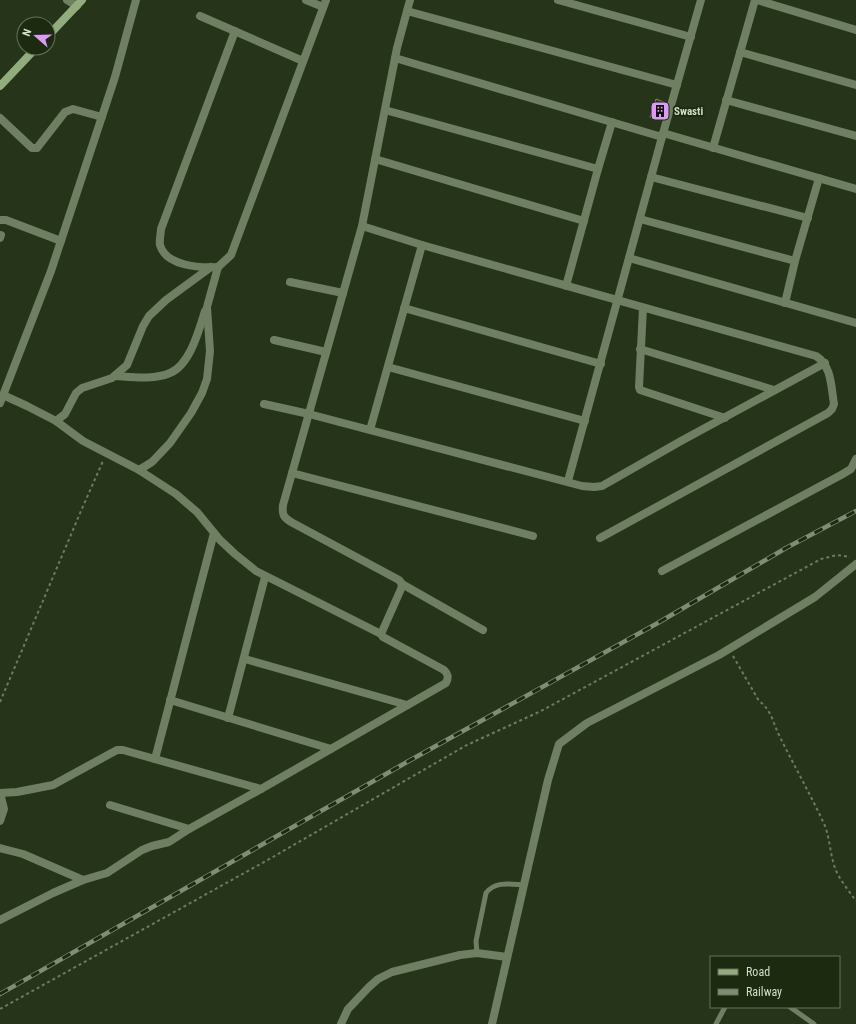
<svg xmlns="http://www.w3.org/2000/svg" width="856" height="1024" font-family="'Roboto Condensed',sans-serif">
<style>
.building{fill:#2f4914;stroke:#768669}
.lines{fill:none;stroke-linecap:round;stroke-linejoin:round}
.path{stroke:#6e7a64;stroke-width:2;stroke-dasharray:3 3;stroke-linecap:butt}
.lane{stroke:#6e7f62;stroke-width:5}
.street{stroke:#6e7f62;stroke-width:8}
.secondary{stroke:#92ac7d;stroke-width:8}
.rail-casing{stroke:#818c77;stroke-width:4.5}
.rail{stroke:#1c2a10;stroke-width:3;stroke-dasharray:9;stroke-linecap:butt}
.labels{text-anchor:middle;stroke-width:3.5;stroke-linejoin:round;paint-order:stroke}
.poi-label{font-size:11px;font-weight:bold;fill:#d4ddcd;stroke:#1c2a10;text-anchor:start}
</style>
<rect width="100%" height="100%" fill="#26341a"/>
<polygon class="building" points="656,99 666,103 661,120 650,117"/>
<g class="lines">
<g class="path">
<path d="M733,656L759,701C771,709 773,723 779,735C794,766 811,795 825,826C830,839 830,854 835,868C839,879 849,891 856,901"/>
<polyline points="0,702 81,511 103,461"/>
<polyline points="0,1009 273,857 467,745 541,711 821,559 837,555 850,557"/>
</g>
<g class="lane">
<path d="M477,953L476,941L486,893C495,881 510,884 523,885"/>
<polyline points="790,1007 814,1024"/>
<polyline points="716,1024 725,1007"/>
</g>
<g class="street">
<polyline points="67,0 77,6"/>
<polyline points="306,0 323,7"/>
<polyline points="558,0 691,37"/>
<polyline points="757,0 856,30"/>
<polyline points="407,11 677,85"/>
<polyline points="200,16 303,61"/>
<polyline points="740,52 856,85"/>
<polyline points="395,58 662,137"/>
<polyline points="726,100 856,136"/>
<polyline points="385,110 598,169"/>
<polyline points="0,118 32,148 37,148 65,112 73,109 102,117"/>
<polyline points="663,133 856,189"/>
<polyline points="713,148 755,0"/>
<polyline points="375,159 584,221"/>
<polyline points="651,177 808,218"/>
<polyline points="640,219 795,261"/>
<polyline points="0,220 6,220 61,241"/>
<path d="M362,226L422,245L816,356C832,366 831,387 834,404L832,409L828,413L600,538"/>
<polyline points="0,238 1,235"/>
<polyline points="629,258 856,323"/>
<path d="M218,267C199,268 166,266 160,245C159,240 161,234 161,229L235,31"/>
<polyline points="290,282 343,293"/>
<polyline points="566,286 598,169 612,122"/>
<polyline points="785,303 795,261 819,178"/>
<polyline points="404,308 601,364"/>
<polyline points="643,308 639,387 640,390 725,418"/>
<polyline points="274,340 326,352"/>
<polyline points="640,349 774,390"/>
<polyline points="388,367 585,421"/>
<path d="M115,376C132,377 154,380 170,373C190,365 199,330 205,311"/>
<polyline points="3,395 27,406 56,421 83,441 139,470 176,494 197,512 220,540 235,554 256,571 381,634"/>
<polyline points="0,403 51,271 115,77 136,0"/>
<polyline points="264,404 309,414 582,486 594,487 602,486 681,441 825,363"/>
<polyline points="56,421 65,414 76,393 82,388 112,378 127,365 143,326 149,316 166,300 211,267"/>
<polyline points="370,430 422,245"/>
<polyline points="139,470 152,462 170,443 191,413 202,393 207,379 210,351 207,307 218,267 231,255 326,0"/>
<polyline points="292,473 533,536"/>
<polyline points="568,481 662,137 701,0"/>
<polyline points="662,571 841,475 851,469 856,459"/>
<polyline points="402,584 483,630"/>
<polyline points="245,659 407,705"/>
<polyline points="170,700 331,749"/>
<polyline points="228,718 265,577"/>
<polyline points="155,759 214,533"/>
<polyline points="0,793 17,792 53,785 117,750 123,750 261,789"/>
<polyline points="0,793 4,809 0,821"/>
<polyline points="110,805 189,829"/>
<polyline points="0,848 23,854 83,880"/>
<path d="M0,920L53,893L83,880L107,873L142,850L152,846L169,842L189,829L261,789L446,683C449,677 448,674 444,670L383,637L381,634L401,589L402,584L399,580L291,522C283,517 282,514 283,505L362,226L397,48L410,0"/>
<polyline points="341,1024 348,1009 369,987 378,979 392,972 460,955 477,953 507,957"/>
<polyline points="492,1024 548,780 559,744 587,723 719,655 815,597 856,564"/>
</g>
<g class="secondary">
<polyline points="48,36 82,0"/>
<polyline points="0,86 36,48"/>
</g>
<g class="rail-casing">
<polyline id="rail" points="0,994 407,762 656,624 786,548 856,511"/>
</g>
<use href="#rail" class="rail"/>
</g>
<defs>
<g id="building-square" transform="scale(1)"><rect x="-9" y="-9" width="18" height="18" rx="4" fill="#dc99f5" stroke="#1c2a10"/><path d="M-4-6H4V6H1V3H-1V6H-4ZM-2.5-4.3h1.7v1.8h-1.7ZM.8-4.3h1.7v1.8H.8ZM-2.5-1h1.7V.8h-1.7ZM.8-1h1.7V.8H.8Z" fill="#111"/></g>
</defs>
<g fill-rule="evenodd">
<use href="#building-square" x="660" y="111"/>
</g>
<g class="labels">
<g class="poi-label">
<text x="674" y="115">Swasti</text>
</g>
</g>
<rect x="710" y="956" width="130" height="52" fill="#1c2a10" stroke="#66725c"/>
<rect x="718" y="969" width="20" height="6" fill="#92ac7d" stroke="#66725c"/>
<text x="746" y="976" font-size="12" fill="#d4ddcd">Road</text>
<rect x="718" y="989" width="20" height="6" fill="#818c77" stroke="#66725c"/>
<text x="746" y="996" font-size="12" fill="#d4ddcd">Railway</text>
<g transform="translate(36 36) rotate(290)"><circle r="19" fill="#1c2a10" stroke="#66725c"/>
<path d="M0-3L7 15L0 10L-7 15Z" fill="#dc99f5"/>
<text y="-6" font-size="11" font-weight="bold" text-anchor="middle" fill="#d4ddcd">N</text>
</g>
</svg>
